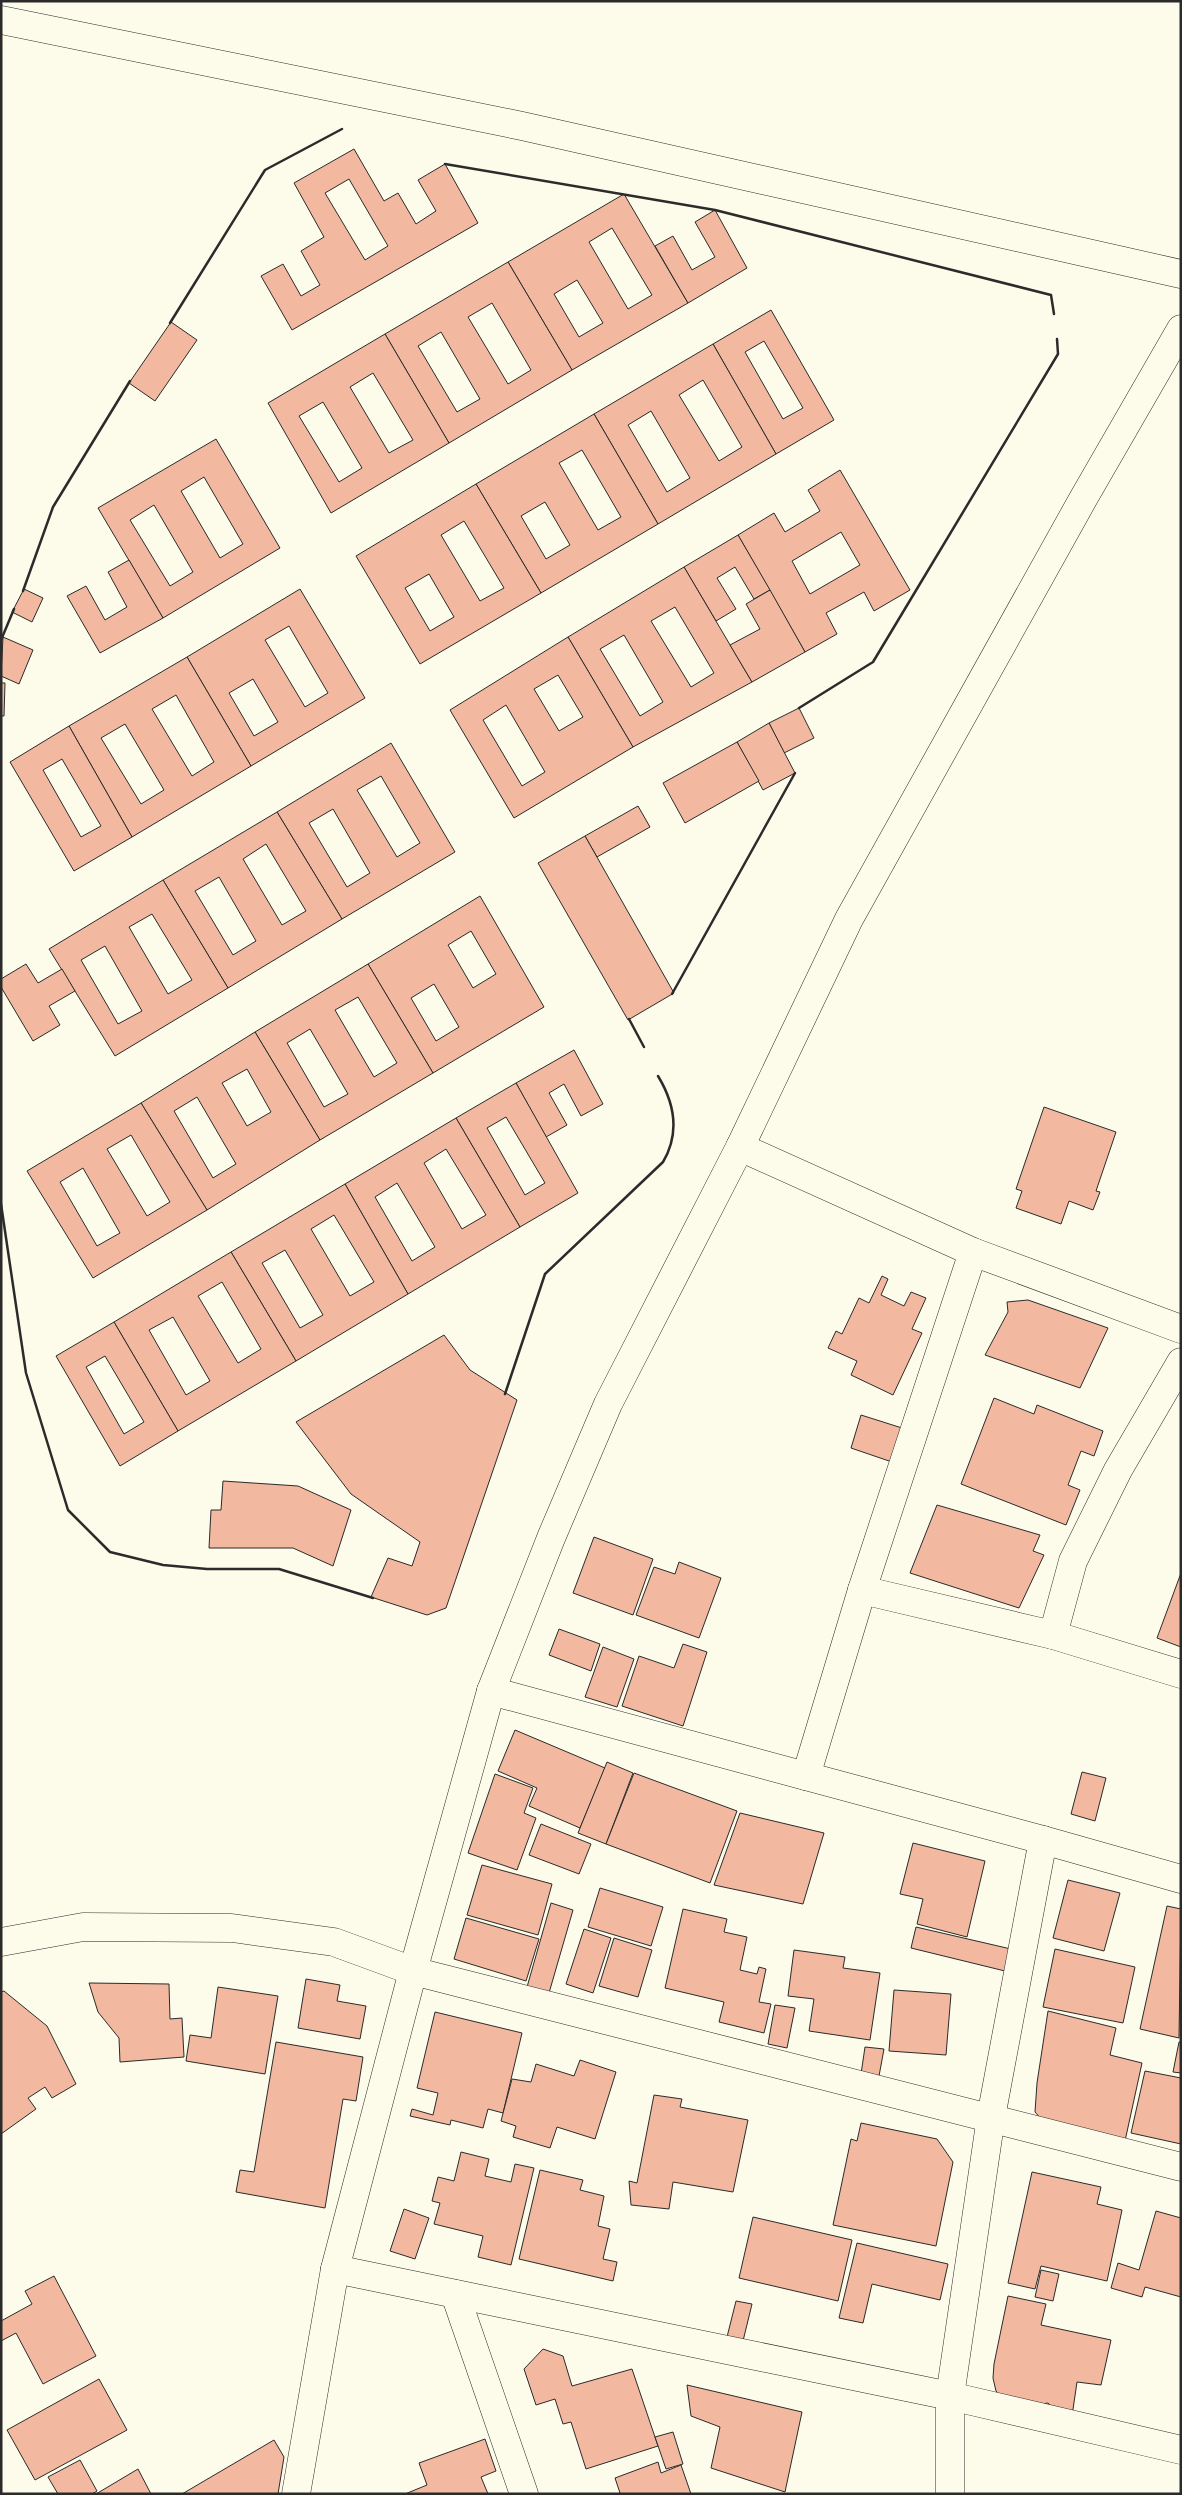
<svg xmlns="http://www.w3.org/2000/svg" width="1182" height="2495" font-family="'Noto Sans',sans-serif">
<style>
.building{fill:#f2b8a0;stroke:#2b2b2b;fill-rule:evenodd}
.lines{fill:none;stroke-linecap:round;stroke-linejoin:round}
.minor-casing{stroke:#2b2b2b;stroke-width:29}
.secondary-casing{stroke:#2b2b2b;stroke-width:29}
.minor{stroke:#fdfbea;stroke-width:28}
.secondary{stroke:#fdfbea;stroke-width:28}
.wall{stroke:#2b2b2b;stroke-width:2.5}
</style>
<rect width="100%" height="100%" fill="#fdfbea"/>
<g class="building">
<path d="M354,149L384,201L398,193L416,224L436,211L418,180L445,164L478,223L292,330L261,276L283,264L301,296L320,285L301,251L324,237L294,183ZM349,179L388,246L365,260L325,193Z"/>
<path d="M624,194L688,303L572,370L508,262ZM612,228L652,295L628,309L589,242ZM577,280L603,323L579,337L554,294Z"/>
<polygon points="715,210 747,268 688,303 655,246 673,236 692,270 715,257 695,222"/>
<path d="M508,262L572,370L449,443L385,334ZM492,303L531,370L508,384L468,317ZM441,332L480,399L457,412L418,346Z"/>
<path d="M771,310L834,420L776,454L713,344ZM764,341L803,408L783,419L745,352Z"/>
<polygon points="171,322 197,340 155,401 129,383"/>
<path d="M385,334L449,443L331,513L268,403ZM373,373L413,440L389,453L350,387ZM323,402L362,468L339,482L299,416Z"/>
<path d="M713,344L776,454L658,524L594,414ZM703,380L742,447L719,461L679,395ZM651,411L690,478L667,492L628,425Z"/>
<path d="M594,414L658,524L541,593L476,484ZM582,450L621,517L598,530L559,463ZM545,502L570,545L546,559L521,516Z"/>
<path d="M216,439L280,548L163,618L98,508ZM204,477L243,544L220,558L181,491ZM154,505L193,572L170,586L130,520Z"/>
<path d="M840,470L910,590L874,611L864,592L826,613L837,634L805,652L738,535L774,513L785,532L820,511L808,490ZM841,532L860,565L810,594L792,561Z"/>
<path d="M476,484L541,593L420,664L356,556ZM464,521L504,588L480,601L441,535ZM429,574L454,617L430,631L405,588Z"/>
<polygon points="738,535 770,590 754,599 735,567 717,578 736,609 716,621 684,567"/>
<polygon points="129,560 163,618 100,653 67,596 86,586 105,620 127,607 108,572"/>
<path d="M684,567L752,682L633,747L568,637ZM675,607L714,673L691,687L651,621ZM624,635L663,702L640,716L600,649Z"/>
<polygon points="24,589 43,598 32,622 12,612"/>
<path d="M300,589L365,698L251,766L187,657ZM289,626L328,693L305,707L265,640ZM253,679L278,722L254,736L229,693Z"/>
<polygon points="770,590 805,652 752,682 730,645 760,629 746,604"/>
<polygon points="3,637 33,650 19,684 1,676"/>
<path d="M568,637L633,747L514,818L450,710ZM558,675L583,717L559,731L534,689ZM506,705L545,772L522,786L483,720Z"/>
<path d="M187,657L251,766L132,837L69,726ZM176,695L214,762L192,776L152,709ZM125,724L164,790L141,804L101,738Z"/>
<polygon points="1,683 5,683 4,716 1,716"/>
<polygon points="799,708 814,738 784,753 769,723"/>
<polygon points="769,723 795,773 763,790 737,742"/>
<path d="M69,726L132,837L74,871L10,762ZM62,759L101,826L81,837L43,770Z"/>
<polygon points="737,742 759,781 685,823 663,783"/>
<path d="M391,743L455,852L342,919L277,812ZM381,776L420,843L397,857L357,790ZM333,809L370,873L347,887L309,823Z"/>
<polygon points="638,806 650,827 597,857 585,836"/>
<path d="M277,812L342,919L228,988L163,880ZM266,844L306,911L282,925L243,859ZM219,877L256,941L233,955L195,891Z"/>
<polygon points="585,836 674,993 628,1020 538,863"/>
<path d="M163,880L228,988L115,1056L49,949ZM152,914L192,980L168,994L129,927ZM105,946L142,1011L118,1024L81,960Z"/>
<path d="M480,896L544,1007L433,1073L368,964ZM471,931L496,974L473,988L448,945ZM434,984L459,1027L436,1041L411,998Z"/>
<polygon points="26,964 38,983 62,969 75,991 49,1006 60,1025 33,1041 1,987 1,979"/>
<path d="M368,964L433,1073L320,1140L255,1032ZM358,997L397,1063L374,1077L335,1010ZM310,1029L348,1094L324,1107L287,1043Z"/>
<path d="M255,1032L320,1140L207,1210L141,1103ZM247,1069L271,1112L247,1126L222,1083ZM197,1097L236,1164L213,1178L174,1111Z"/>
<polygon points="574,1050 603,1104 581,1116 564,1084 549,1093 567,1125 546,1137 516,1083"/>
<path d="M516,1083L578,1193L520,1227L456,1118ZM506,1117L545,1183L525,1195L487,1128Z"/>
<path d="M141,1103L207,1210L93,1278L27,1171ZM131,1135L170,1202L147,1216L107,1149ZM83,1168L120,1233L97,1246L60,1182Z"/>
<polygon points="1044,1107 1116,1132 1096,1191 1100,1192 1093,1210 1069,1201 1061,1224 1016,1208 1022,1191 1016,1189"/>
<path d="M456,1118L520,1227L408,1294L345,1184ZM446,1149L486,1215L462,1229L424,1163ZM397,1183L435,1247L412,1261L375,1197Z"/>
<path d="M345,1184L408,1294L296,1361L231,1252ZM334,1215L374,1282L350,1296L311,1229ZM285,1250L323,1315L300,1328L262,1263Z"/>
<path d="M231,1252L296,1361L178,1431L114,1322ZM222,1282L261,1349L238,1363L198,1296ZM173,1317L210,1381L186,1395L149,1330Z"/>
<polygon points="882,1276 888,1279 881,1295 904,1306 911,1292 926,1298 912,1329 922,1333 893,1395 851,1375 857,1361 828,1348 836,1331 842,1334 859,1298 869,1303"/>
<polygon points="1028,1300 1108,1328 1080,1388 985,1355 1008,1312 1007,1302"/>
<path d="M114,1322L178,1431L120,1466L56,1356ZM105,1356L144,1422L124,1434L86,1367Z"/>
<polygon points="444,1335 470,1370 517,1400 446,1608 427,1615 371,1597 388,1558 412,1566 420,1542 351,1494 296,1422"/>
<polygon points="994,1398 1034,1414 1037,1405 1103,1431 1094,1456 1081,1451 1068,1485 1080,1490 1066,1525 961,1484"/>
<polygon points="861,1415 902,1428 892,1462 851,1448"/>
<polygon points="223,1481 298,1486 351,1510 333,1566 293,1548 209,1548 211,1510 221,1510"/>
<polygon points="937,1505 1040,1535 1033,1551 1044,1555 1019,1608 910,1573"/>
<polygon points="594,1537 653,1559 633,1615 573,1593"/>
<polygon points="679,1562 721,1578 699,1638 636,1615 654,1567 675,1574"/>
<polygon points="1181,1573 1181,1647 1157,1638"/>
<polygon points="559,1629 600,1644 591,1671 549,1655"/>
<polygon points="683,1644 707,1652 683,1726 622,1706 639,1656 674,1668"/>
<polygon points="603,1647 634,1659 617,1707 585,1697"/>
<polygon points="515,1730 605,1768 580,1828 529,1806 537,1788 498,1771"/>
<polygon points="607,1762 633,1773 606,1844 578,1833"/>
<polygon points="1082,1772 1106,1778 1095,1821 1071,1814"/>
<polygon points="634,1773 737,1811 710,1883 606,1844"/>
<polygon points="495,1774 533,1788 524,1813 536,1818 517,1870 468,1853"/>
<polygon points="740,1813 824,1833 803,1904 714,1885"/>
<polygon points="541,1824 591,1844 579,1874 529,1855"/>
<polygon points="913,1843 985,1861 967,1937 917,1924 923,1899 900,1894"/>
<polygon points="482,1865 552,1884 538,1935 467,1915"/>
<polygon points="1068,1880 1120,1893 1104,1951 1053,1938"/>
<polygon points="600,1888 663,1907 651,1946 588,1927"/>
<polygon points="551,1903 573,1910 549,1993 527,1987"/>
<polygon points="1167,1906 1181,1909 1179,2038 1140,2029"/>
<polygon points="683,1909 727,1919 724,1932 747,1937 740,1970 757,1974 759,1967 766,1969 759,2002 771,2004 764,2033 719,2022 724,2002 665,1988"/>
<polygon points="466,1918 539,1939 526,1981 454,1959"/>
<polygon points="916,1927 1011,1949 1005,1971 911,1948"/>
<polygon points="584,1929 611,1938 593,1993 566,1984"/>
<polygon points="614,1938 652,1950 638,1997 599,1986"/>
<polygon points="1055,1949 1135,1967 1123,2023 1043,2007"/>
<polygon points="794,1950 845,1957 843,1968 880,1973 870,2040 809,2031 814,1999 788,1996"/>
<polygon points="306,1979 340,1985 337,2001 366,2006 360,2039 298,2028"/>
<polygon points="89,1983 169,1984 170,2019 182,2018 184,2057 120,2062 119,2038 98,2012"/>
<polygon points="218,1987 278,1996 265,2074 186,2061 190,2035 211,2038"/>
<polygon points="894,1990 951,1994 946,2055 889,2051"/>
<polygon points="4,1991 47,2026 76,2084 52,2098 45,2087 28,2098 36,2109 1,2134 1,1992"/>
<polygon points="775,2005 795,2008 787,2048 768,2044"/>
<polygon points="1048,2011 1116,2028 1110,2055 1142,2063 1125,2141 1043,2121 1035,2112 1037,2083"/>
<polygon points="435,2012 522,2033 503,2113 488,2109 483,2128 451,2120 450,2125 410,2116 412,2109 433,2115 438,2093 417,2088"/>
<polygon points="276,2042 363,2057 356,2101 343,2099 325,2208 236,2192 240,2170 254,2172"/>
<polygon points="1179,2042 1181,2042 1181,2073 1173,2072"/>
<polygon points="865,2047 884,2049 879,2076 861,2074"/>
<polygon points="580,2060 616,2072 595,2139 557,2127 550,2148 513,2137 516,2126 501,2121 512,2079 531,2082 536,2064 574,2076"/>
<polygon points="1145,2071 1181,2078 1181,2144 1131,2133"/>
<polygon points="654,2095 682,2099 680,2107 748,2120 733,2192 673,2182 669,2209 631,2205 629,2181 637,2183"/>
<polygon points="861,2123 937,2139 953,2162 936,2246 833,2225 851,2139 857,2141"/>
<polygon points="461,2152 489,2159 485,2176 511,2182 515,2164 534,2168 511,2265 478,2257 483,2236 434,2224 440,2203 432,2201 438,2177 454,2181"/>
<polygon points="540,2170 583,2180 580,2190 604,2196 598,2226 610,2229 603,2259 617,2262 613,2281 519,2259"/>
<polygon points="1032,2172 1101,2187 1097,2204 1122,2210 1107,2281 1041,2266 1035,2289 1008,2283"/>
<polygon points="404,2209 429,2218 415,2259 390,2251"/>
<polygon points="1156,2211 1181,2218 1181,2297 1145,2287 1142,2297 1111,2288 1118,2263 1139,2270"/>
<polygon points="753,2217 852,2240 838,2301 739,2278"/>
<polygon points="857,2243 948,2264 940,2300 872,2284 863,2323 839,2318"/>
<polygon points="1041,2270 1059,2274 1053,2301 1035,2297"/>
<polygon points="54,2276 96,2356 43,2384 16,2333 1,2341 1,2321 32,2304 25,2291"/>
<polygon points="1008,2296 1046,2304 1041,2325 1111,2340 1101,2385 1077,2382 1072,2416 1056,2411 1048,2403 1029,2406 1003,2399 996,2391 993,2378 994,2364"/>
<polygon points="736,2301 752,2304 743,2341 727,2337"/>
<polygon points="543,2349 563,2356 572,2386 632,2369 658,2446 586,2469 571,2422 563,2424 555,2399 536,2405 524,2369"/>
<polygon points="99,2379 127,2430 35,2480 7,2430"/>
<polygon points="687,2385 802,2412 785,2492 711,2468 720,2427 691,2416"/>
<polygon points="673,2432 683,2464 666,2469 655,2437"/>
<polygon points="485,2439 496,2471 481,2477 488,2494 405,2494 427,2485 419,2463"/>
<polygon points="274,2440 284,2457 278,2494 182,2494"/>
<polygon points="80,2460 97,2491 92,2494 58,2494 48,2477"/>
<polygon points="658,2462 661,2473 681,2465 691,2494 617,2494 620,2493 615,2478"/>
<polygon points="138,2469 151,2494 96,2494"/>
</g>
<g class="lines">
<g class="minor-casing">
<g id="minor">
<polyline points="740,1147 973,1252 1181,1329"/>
<polyline points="862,1590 1053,1635 1073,1561 1118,1470 1181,1362"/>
<polyline points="1053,1635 1181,1674"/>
<polyline points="491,1691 1043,1840 1181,1879"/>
<polyline points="806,1776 862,1590 973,1252"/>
<polyline points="1,1942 83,1927 232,1928 334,1942 413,1971 1181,2167"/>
<polyline points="335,2269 950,2396 1181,2450"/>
<polyline points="455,2294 524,2494"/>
<polyline points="296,2494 335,2269 413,1971 491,1691 551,1538 608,1404 740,1147 849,919 1083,499 1181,329"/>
<polyline points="950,2494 950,2396 991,2117 1043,1840"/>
</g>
</g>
<g class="secondary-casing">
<polyline id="secondary" points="1,20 522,126 1181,274"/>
</g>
<use href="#minor" class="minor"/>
<use href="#secondary" class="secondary"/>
<g class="wall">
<polyline points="445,164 715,210 1051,295 1054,314"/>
<polyline points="170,323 265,170 342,129"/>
<polyline points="23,591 53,507 130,381"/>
<polyline points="1,640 14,609"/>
<polyline points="799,708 873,662 1058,354 1057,339"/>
<polyline points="672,994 795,773"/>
<polyline points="629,1019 644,1047"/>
<polyline points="1,1204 26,1373 68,1510 110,1552 163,1565 207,1569 279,1569 373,1598"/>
<path d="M505,1394L545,1274L663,1162C680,1133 675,1104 658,1076"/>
</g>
</g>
<rect width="1182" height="2495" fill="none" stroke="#2b2b2b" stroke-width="5"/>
</svg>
